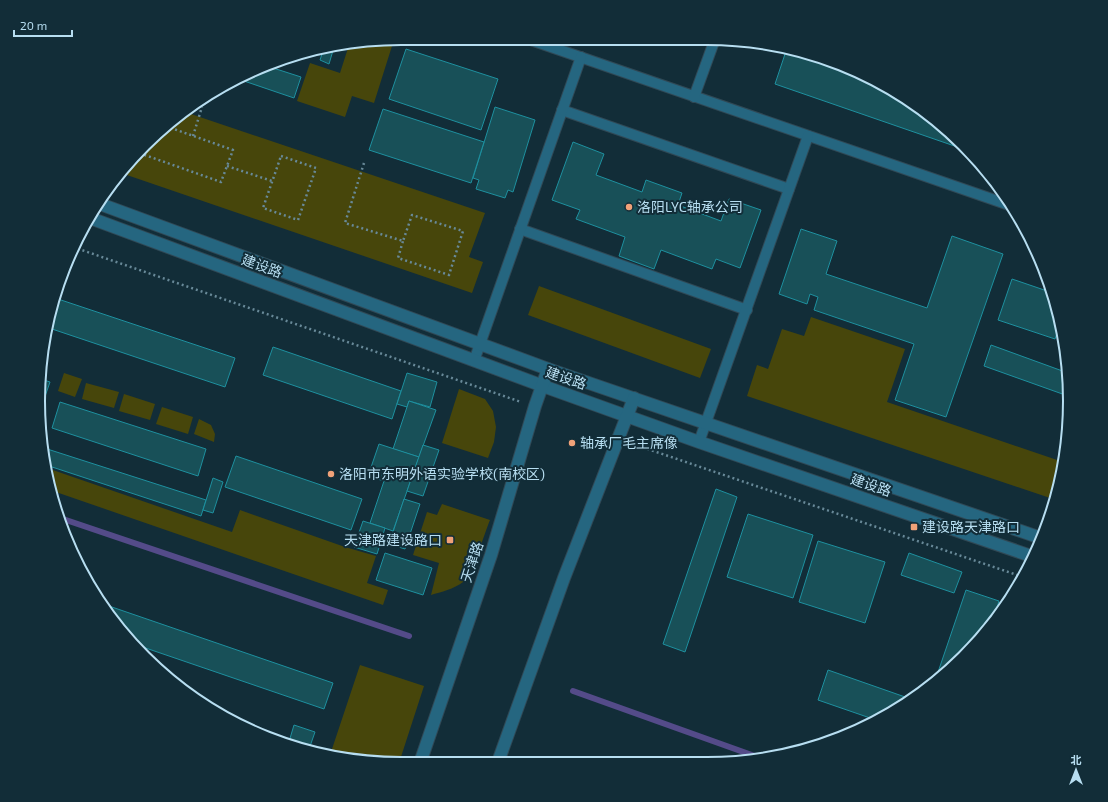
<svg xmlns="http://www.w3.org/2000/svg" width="1108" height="802" font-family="'Exo 2','Noto Sans SC',sans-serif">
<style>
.grass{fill:#47460b}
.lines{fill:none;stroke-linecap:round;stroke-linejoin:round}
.stream{stroke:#544b89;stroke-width:6}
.building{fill:#185058;stroke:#1e909f}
.service-casing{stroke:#304956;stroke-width:12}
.tertiary-casing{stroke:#304956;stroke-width:14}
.secondary-casing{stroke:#304956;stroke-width:14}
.path{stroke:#688998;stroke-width:2.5;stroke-dasharray:2 3;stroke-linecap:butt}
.service{stroke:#256680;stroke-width:10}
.tertiary{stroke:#256680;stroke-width:12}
.secondary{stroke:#256680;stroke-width:12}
.poi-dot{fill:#f0a279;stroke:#122d38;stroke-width:1.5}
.labels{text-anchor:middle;stroke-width:4;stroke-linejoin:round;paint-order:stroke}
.poi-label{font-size:14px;fill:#b7def1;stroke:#122d38;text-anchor:start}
.street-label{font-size:14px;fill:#b7def1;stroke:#122d38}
.rim{fill:none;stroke:#b7def1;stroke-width:2}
</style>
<rect width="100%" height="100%" fill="#122d38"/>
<g class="grass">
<polygon points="378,41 392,46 374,103 352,96 345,117 297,101 310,63 340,73 349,45"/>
<polygon points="185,112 485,213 469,257 483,262 472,293 121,173 128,161"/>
<polygon points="539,286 711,349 700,378 528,315"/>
<polygon points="811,317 905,349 887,402 1063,462 1056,500 747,396 757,365 768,369 782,329 804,336"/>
<polygon points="64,373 82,379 75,397 58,391"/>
<polygon points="86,383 119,392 114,408 82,399"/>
<polygon points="459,389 485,399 493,411 496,427 494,442 488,458 442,443"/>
<polygon points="124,394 155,404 150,420 119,411"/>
<polygon points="162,407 193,417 188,434 156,424"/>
<polygon points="199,419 211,425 215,434 214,442 194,434"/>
<polygon points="47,468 232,532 240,510 345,547 376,556 367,583 388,590 383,605 53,491"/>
<path d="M442,504L490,520C485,532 472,575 463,582C454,589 441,592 431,595L439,563L413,555L427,512L437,515Z"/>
<polygon points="360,665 424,686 399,763 377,763 330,755"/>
</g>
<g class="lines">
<g class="stream">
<polyline points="60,518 409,636"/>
<polyline points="573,691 763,759"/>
</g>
</g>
<g class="building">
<polygon points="623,38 641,38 639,44"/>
<polygon points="334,47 329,64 320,60 323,51 318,49"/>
<polygon points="787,48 889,87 966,150 775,84"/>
<polygon points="406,49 498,79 481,130 389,99"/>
<polygon points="270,67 301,77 294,98 241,80"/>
<polygon points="495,107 535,120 513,192 508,190 505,198 476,189 479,180 473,178"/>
<polygon points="383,109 484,142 471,183 369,150"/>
<polygon points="573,142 604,154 596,175 642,192 646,180 682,193 678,205 721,221 729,199 761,210 740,268 716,259 712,269 661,250 654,269 619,256 625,237 576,219 580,210 552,200"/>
<polygon points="801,229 837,241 826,274 927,308 952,236 1003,254 946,417 895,400 914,344 814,310 818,297 810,294 807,304 779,294"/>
<polygon points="1012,279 1053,293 1060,324 1055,339 998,320"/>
<polygon points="58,299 235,358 225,387 49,328"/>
<polygon points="991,345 1068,373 1068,396 984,366"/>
<polygon points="273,347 401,391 392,419 263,375"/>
<polygon points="407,373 437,382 430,407 409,401 407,407 397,404"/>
<polygon points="41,379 50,382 41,408"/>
<polygon points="409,401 436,410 419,457 393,449"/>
<polygon points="60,402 206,449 198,476 52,428"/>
<polygon points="379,444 419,457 393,531 370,523 384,481 368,476"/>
<polygon points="423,445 439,450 423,496 407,491"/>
<polygon points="41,447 206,500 201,516 46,465"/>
<polygon points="236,456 362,499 351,530 225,487"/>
<polygon points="213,478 223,482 213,513 203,510"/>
<polygon points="716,489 737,497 685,652 663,644"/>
<polygon points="404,499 420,504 405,549 389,544"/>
<polygon points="748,514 813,535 793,598 727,577"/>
<polygon points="363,521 385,528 377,554 354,547"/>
<polygon points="818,541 885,562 865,623 799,602"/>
<polygon points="385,553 432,568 423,595 376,580"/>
<polygon points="909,553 962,572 954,593 901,575"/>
<polygon points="966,590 999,601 991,626 946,674 935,681"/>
<polygon points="106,605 333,683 324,709 131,643"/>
<polygon points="828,670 908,698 873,719 818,700"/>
<polygon points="294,725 315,732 308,752 288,745"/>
</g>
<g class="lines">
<g class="service-casing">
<g id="service">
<polyline points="525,38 1012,206"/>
<polyline points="694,97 715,39"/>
<polyline points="562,110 789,189"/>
<polyline points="520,229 747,310"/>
<polyline points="474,361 581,57"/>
<polyline points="699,442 808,136"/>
</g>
</g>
<g class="tertiary-casing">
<g id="tertiary">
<polyline points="100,204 548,369 1041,538"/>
<polyline points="90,218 543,386 699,442 1034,557"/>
</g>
</g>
<g class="secondary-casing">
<g id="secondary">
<polyline points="498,762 564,578 634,398"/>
<polyline points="420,763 491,555 535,406 548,369"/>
</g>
</g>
<g class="path">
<polyline points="193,136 202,107"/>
<polyline points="145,147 142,154 221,182 233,150 168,127"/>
<polygon points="281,156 316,168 298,220 263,208"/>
<polyline points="364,163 345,223 403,241 412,215 463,231 449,275 398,258 403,241"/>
<polyline points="227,166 272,181"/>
<polyline points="73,247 521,402"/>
<polyline points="633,444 1023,577"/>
</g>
<use href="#service" class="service"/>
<use href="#tertiary" class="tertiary"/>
<use href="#secondary" class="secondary"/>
</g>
<g class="poi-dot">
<circle cx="629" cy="207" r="4"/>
<circle cx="572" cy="443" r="4"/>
<circle cx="331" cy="474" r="4"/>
<rect x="910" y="523" width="8" height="8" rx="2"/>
<rect x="446" y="536" width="8" height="8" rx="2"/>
</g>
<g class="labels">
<g class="poi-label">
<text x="637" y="212">洛阳LYC轴承公司</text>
<text x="580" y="448">轴承厂毛主席像</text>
<text x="339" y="479">洛阳市东明外语实验学校(南校区)</text>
<text x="922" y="532">建设路天津路口</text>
<text x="442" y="545" text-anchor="end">天津路建设路口</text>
</g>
<g class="street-label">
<text transform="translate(262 266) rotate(20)" y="5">建设路</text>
<text transform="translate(566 378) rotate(19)" y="5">建设路</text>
<text transform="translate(871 485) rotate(19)" y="5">建设路</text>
<text transform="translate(472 562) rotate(-72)" y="5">天津路</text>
</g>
</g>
<path d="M0 0H1108V802H0ZM401 45H707A356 356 0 0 1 1063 401V401A356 356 0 0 1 707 757H401A356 356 0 0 1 45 401V401A356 356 0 0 1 401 45Z" fill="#122d38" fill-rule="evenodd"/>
<path class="rim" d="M401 45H707A356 356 0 0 1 1063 401V401A356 356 0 0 1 707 757H401A356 356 0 0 1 45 401V401A356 356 0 0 1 401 45Z"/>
<g transform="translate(1076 770)" stroke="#122d38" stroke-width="3" paint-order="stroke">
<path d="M0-3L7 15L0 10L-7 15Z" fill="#b7def1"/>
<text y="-6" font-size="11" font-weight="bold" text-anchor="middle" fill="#b7def1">北</text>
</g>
<path d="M14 30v6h58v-6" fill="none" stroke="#b7def1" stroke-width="2"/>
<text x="20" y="30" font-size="12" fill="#b7def1" stroke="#122d38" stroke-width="3" paint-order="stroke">20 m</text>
</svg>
